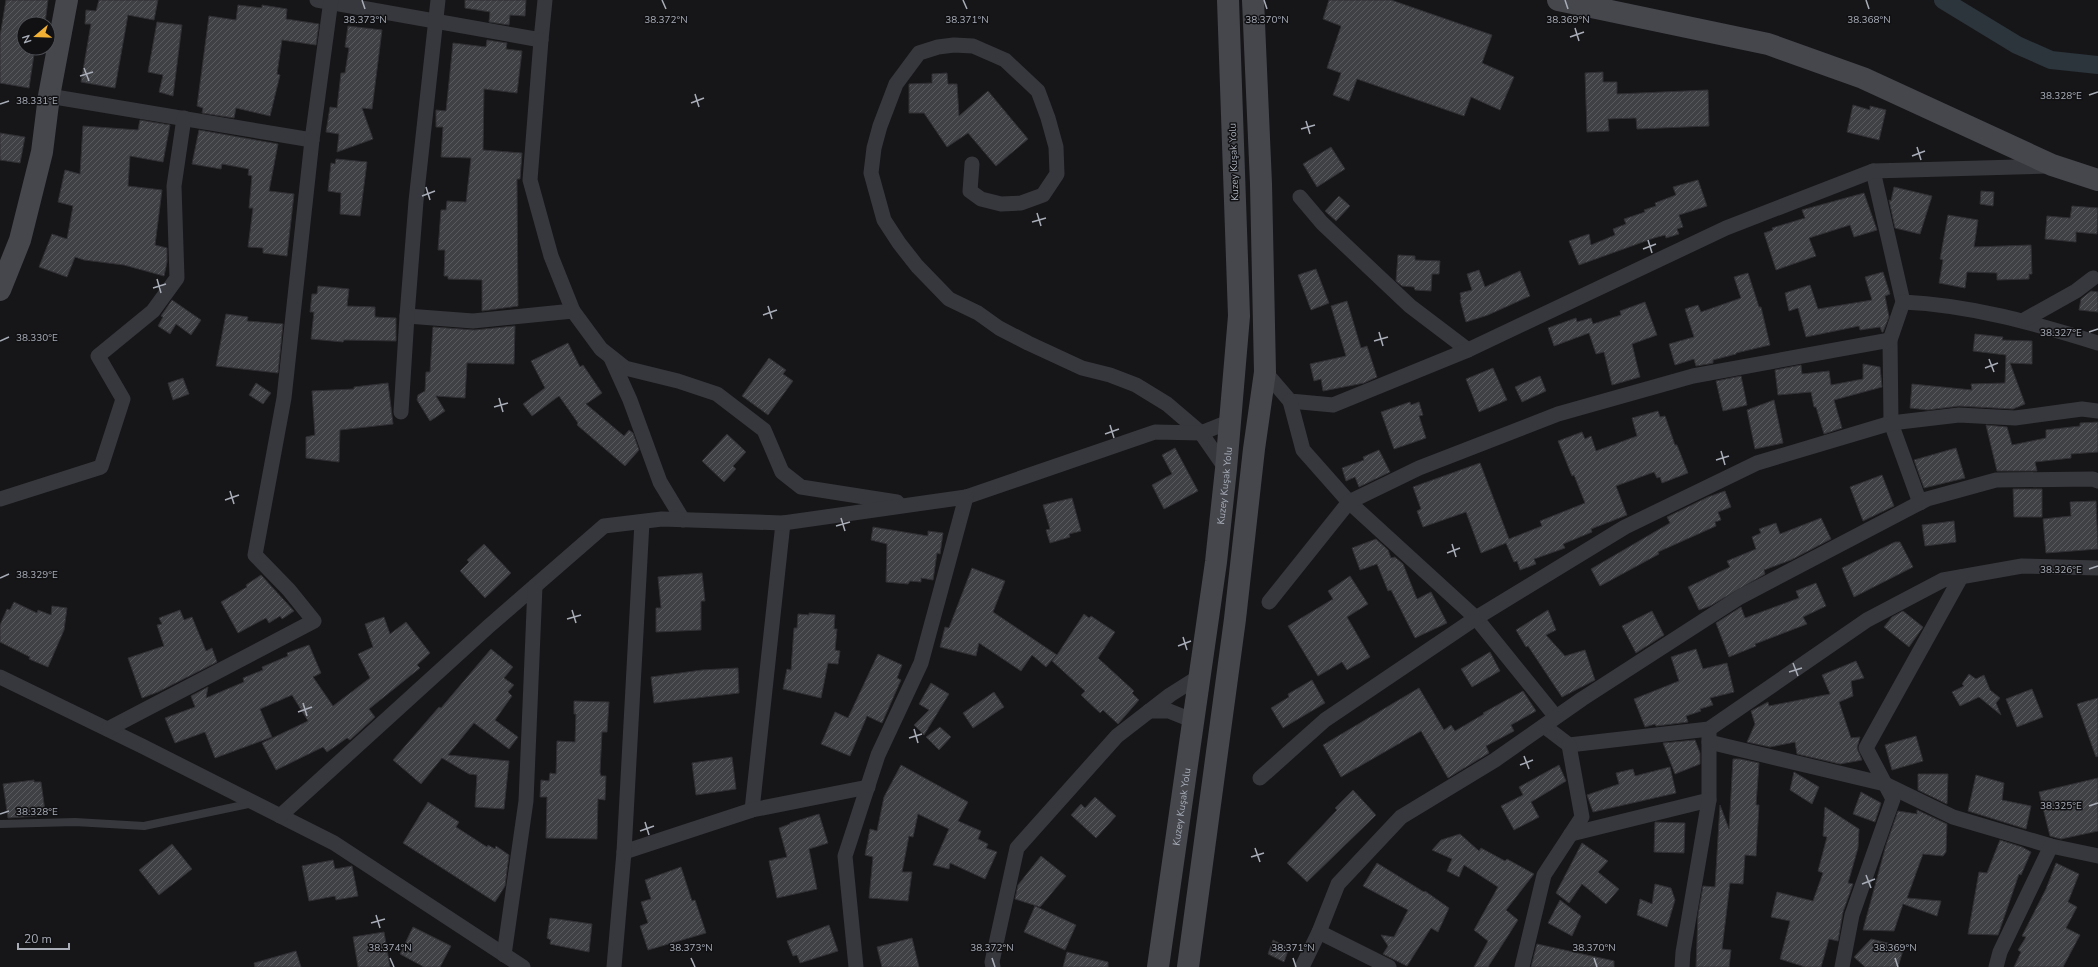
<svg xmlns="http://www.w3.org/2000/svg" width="2098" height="967" font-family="'Nunito Sans',sans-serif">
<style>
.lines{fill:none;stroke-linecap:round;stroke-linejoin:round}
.canal{stroke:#2c353c;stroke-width:18}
.building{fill:url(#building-hatch);stroke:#303034}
.lane{stroke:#37383d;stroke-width:8}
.street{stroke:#37383d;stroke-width:15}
.secondary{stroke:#45474d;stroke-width:22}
.ticks{fill:none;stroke:#a8adb8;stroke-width:1.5}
.labels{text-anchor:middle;stroke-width:3;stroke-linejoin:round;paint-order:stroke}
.street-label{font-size:10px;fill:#a8adb8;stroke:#111113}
.ticks-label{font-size:10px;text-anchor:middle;fill:#a8adb8;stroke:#111113;stroke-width:3;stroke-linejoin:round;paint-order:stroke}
</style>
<defs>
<pattern id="building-hatch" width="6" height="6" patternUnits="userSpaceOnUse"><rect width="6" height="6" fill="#404145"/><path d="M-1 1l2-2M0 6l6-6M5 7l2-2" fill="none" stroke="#595a5e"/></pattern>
</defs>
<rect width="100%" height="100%" fill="#161618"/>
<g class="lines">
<polyline class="canal" points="1943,0 2017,45 2051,60 2098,65"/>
</g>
<g class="building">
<polygon points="6,0 48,0 45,23 24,24 24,48 35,48 29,88 0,83 0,36"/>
<polygon points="99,0 158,0 154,20 128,15 115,88 81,82 91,24 85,24 86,10 96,11"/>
<polygon points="465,0 526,0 525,16 510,15 509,25 489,22 490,12 465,8"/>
<polygon points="1329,0 1391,0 1492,35 1482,63 1514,77 1500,110 1471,97 1464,116 1357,79 1349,101 1333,95 1341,73 1327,68 1341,26 1323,19"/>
<polygon points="238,5 262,8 262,5 287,9 286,19 319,24 316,45 282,40 277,74 280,75 270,116 236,108 234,118 202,113 203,108 197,106 209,16 236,20"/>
<polygon points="157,22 182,25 173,96 159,92 163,75 148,72"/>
<polygon points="348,26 382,30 372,109 362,108 373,139 337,152 339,134 326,132 330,107 337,108 341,73 345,73 349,48 345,47"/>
<polygon points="487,40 507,43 506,49 522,51 517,93 484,89 483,150 522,153 520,179 517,179 518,306 482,311 482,280 448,279 448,276 444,276 445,250 438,250 441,210 446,210 447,201 466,202 471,158 441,157 443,127 436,127 436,110 446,111 453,43 486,47"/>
<polygon points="1603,72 1603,82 1617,82 1617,94 1708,90 1709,126 1637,129 1636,118 1608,119 1609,131 1587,132 1585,73"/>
<polygon points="947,73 948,84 957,84 959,116 988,91 1028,139 996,166 968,133 947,147 924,113 909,113 909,84 932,83 932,74"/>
<polygon points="1853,105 1870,110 1870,106 1886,110 1879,140 1847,132"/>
<polygon points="140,120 170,125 163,162 130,156 128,186 162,190 155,245 167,248 167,262 164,276 124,265 84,260 75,257 67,277 39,267 52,234 67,239 73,206 58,202 65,170 80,174 83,126 138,130"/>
<polygon points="199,130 278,144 269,191 294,194 287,256 263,253 263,248 248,247 253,208 249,208 252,176 248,175 249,169 222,164 221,169 192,164"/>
<polygon points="0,133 25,137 20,163 0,160"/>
<polygon points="1331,147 1345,169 1317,187 1303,164"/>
<polygon points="336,159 367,162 360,216 340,214 341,193 328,191 331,163 335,164"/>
<polygon points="1698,180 1707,206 1679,215 1683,227 1677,229 1679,234 1666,238 1665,235 1654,238 1579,265 1569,241 1589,234 1591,245 1615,235 1613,229 1626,224 1624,219 1645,212 1644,210 1656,206 1655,203 1676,195 1673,187"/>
<polygon points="1894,187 1932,196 1920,234 1895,228 1889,200 1891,201"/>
<polygon points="1981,191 1994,192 1993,206 1980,204"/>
<polygon points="1864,193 1877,230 1854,237 1850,225 1809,238 1816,256 1776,270 1764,233 1773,230 1772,228 1805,218 1802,210"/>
<polygon points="1339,196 1350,206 1336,221 1325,211"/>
<polygon points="2072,206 2098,208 2097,234 2076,232 2076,242 2045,239 2047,216 2070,218"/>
<polygon points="1948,215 1978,220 1974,247 2031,245 2032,274 2029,274 2029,279 1997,280 1997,273 1967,272 1965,288 1939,283 1943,260 1940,259"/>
<polygon points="1398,255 1415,256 1415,260 1440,261 1439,274 1432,274 1431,291 1415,290 1414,287 1402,286 1396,281"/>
<polygon points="1316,269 1329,303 1311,310 1298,275"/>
<polygon points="1479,270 1485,287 1520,271 1530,296 1488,315 1466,322 1460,300 1461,299 1460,293 1472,290 1467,274"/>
<polygon points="1883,272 1890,294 1885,296 1889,317 1883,332 1882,332 1880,327 1860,330 1859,326 1806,337 1798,308 1789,311 1785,293 1810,285 1818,309 1872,300 1865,277"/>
<polygon points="1748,273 1759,307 1761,307 1770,345 1736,353 1736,354 1713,360 1713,363 1708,364 1696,366 1694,359 1675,365 1669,344 1694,337 1685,309 1698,305 1701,312 1741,298 1734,277"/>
<polygon points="318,286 349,289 347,306 375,307 375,317 396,318 396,341 344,340 343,342 311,339 314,312 310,312 312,294 317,294"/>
<polygon points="2091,291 2098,292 2098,312 2079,310 2081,299"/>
<polygon points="172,300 201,320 191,335 176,324 170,334 158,326 163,317 161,316"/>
<polygon points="1347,301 1361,348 1367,346 1377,377 1364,383 1323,391 1321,379 1314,381 1310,364 1346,356 1331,306"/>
<polygon points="1645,302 1657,335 1632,344 1640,377 1612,385 1604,352 1596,354 1589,333 1554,346 1548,328 1576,318 1577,322 1591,318 1593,324 1621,315 1620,311"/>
<polygon points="226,314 248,317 247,321 283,324 278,373 216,366"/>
<polygon points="515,326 514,364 467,363 465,398 436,396 445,411 430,421 417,400 418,395 425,391 426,372 430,372 433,327 474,330"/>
<polygon points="1975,334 2003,337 2002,340 2032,341 2032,364 2010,363 2025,404 2013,409 1959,406 1928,410 1910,408 1912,384 1972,390 1971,384 2005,383 2006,355 1973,351"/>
<polygon points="568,343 580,367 583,365 602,393 586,404 624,436 629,430 633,433 639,450 625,466 577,425 578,423 559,396 532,416 523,404 545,388 531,361"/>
<polygon points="769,358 786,370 783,374 793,381 768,415 742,396"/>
<polygon points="1863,364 1880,367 1882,387 1834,400 1842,428 1824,434 1816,407 1814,407 1811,392 1778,395 1775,370 1801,365 1802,374 1829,371 1831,385 1863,379"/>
<polygon points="1493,368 1507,400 1479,412 1466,379"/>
<polygon points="1540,376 1546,391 1522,402 1515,387"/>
<polygon points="1741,376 1747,405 1723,411 1716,381"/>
<polygon points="183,378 189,394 173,400 168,383"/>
<polygon points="256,383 271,393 263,404 249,395"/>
<polygon points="388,383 393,424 340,430 339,462 306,458 306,437 315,435 312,391 354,389 354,387"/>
<polygon points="1774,400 1783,443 1755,449 1747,410"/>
<polygon points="1410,402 1411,405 1419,402 1423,415 1419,416 1426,438 1394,449 1381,412"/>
<polygon points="1658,411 1660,417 1665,416 1675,445 1677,445 1688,473 1662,483 1660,477 1657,478 1654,472 1616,486 1627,515 1591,529 1592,532 1563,544 1565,548 1534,559 1536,564 1520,570 1517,561 1514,562 1506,543 1481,553 1466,512 1423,527 1417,511 1421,509 1413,487 1480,463 1509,539 1542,526 1540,521 1585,503 1574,475 1572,476 1558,441 1582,432 1585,439 1591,436 1596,451 1637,436 1632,418"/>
<polygon points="2098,422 2098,452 2071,454 2071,458 2035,462 2037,471 1997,471 1986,425 2007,427 2012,445 2046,438 2046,430 2080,426 2080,423"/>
<polygon points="727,434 746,452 733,466 736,469 724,482 702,461"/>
<polygon points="1175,448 1198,491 1164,509 1152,485 1172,474 1162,455"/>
<polygon points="1956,448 1965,478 1924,488 1914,460"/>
<polygon points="1379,450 1390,472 1359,487 1355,477 1346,481 1342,468 1364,460 1363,457"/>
<polygon points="1882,475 1894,506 1863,521 1850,487"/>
<polygon points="2013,489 2042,489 2042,517 2014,517"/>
<polygon points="1725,491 1731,507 1718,512 1721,520 1715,522 1716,526 1658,552 1659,554 1600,586 1591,569 1670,523 1667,517 1708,497"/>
<polygon points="1072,498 1081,531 1069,534 1070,537 1050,543 1046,530 1050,529 1043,505"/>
<polygon points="2096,501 2098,549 2046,553 2043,519 2071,516 2070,502"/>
<polygon points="1821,518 1831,539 1791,560 1764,570 1765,574 1710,606 1699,610 1688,587 1730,567 1727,561 1756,549 1752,537 1761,533 1759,529 1776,523 1780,534"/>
<polygon points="1954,521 1956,542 1925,546 1922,525"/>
<polygon points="873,527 928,536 928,531 943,533 940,554 937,553 933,580 921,578 921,582 910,581 908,584 886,582 887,544 871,540"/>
<polygon points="1376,539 1388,550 1391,558 1395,557 1403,564 1417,599 1431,592 1447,623 1415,638 1391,590 1388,591 1377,564 1360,570 1352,548"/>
<polygon points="1895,542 1900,542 1913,567 1854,597 1842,568"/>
<polygon points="484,544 511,573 485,598 460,571 469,562 467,560"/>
<polygon points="972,568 1005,581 993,612 1057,655 1084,614 1089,618 1091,616 1115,632 1098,658 1134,691 1132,693 1139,700 1118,724 1103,710 1100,713 1081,695 1085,691 1052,661 1056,655 1046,667 1032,655 1021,671 979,643 976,656 940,647 945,627 949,628"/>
<polygon points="702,573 705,601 701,601 701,630 656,632 656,608 661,608 658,577"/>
<polygon points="261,575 294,611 282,619 280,616 269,623 266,618 238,633 221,602 247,587 246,585"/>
<polygon points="1350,576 1368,604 1347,617 1370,657 1347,670 1342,662 1318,676 1288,626 1333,599 1328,591"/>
<polygon points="1816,583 1826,606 1803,617 1807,624 1755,644 1756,646 1729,657 1716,623 1741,607 1745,618 1799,598 1796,591"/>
<polygon points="14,602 37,613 38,610 51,615 52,606 67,608 64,630 48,667 29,659 30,657 0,642 0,625 7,609 10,610"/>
<polygon points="180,610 184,620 192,617 206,651 212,648 217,662 158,692 142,698 128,658 164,646 157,625 162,624 159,618"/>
<polygon points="1548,610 1556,630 1546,635 1565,656 1585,650 1595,680 1562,697 1528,646 1526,647 1516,630"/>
<polygon points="1652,611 1664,635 1636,653 1622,626"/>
<polygon points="1903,611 1923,627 1909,647 1884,627 1892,617"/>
<polygon points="809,613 835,615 834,629 837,629 835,650 840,651 838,664 828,663 821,698 783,689 787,669 791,670 794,628 797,628 798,614 809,615"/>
<polygon points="384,617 390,634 406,622 430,653 417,665 420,668 369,709 375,717 350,740 347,738 327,752 323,747 276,770 262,743 308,721 292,695 260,709 272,737 215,758 205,732 175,743 165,718 195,707 191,696 208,687 206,698 244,682 243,678 263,670 262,667 288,656 287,653 309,645 321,673 313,677 333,706 370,678 358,654 373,647 365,624"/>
<polygon points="491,649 513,667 504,678 514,685 508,692 512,696 495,720 518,737 509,749 474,723 448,755 509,761 504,809 475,807 477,775 469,774 442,758 421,784 393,760 439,707 441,708"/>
<polygon points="1696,649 1703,669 1727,663 1734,692 1710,698 1713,705 1700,709 1701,711 1686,716 1688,722 1656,726 1655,724 1645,727 1634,699 1679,681 1671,657"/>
<polygon points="1490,652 1500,671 1472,687 1461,669"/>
<polygon points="878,654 902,665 897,678 901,680 882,723 867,716 850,756 821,744 835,712 848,718"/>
<polygon points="1856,661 1864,678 1851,681 1853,696 1839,702 1851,738 1860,737 1857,748 1862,760 1840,764 1797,754 1795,742 1770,747 1747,742 1755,724 1751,711 1768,702 1769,706 1830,694 1822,675"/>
<polygon points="738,668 739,693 654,703 651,677 702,670"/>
<polygon points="1969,674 1976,679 1984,675 1990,690 2000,698 1996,703 2001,715 1979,697 1960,706 1952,692 1964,686 1962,684"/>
<polygon points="1312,680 1325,703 1283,728 1271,708 1289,697 1288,694"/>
<polygon points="931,683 949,694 924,735 914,725 929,710 919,704"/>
<polygon points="1419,688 1444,730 1451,725 1455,731 1484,714 1483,713 1523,691 1536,711 1511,725 1514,731 1486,746 1489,753 1448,778 1421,731 1341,777 1323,745"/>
<polygon points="2032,689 2043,717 2017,727 2006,699"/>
<polygon points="994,692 1004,707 973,728 963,713"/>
<polygon points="2098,698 2098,756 2096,757 2077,704"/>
<polygon points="574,701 609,702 607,732 602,732 600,772 601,776 606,776 605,800 598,799 597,839 546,838 547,797 540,797 541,780 549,781 550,773 556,774 557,741 575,742 576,714 574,714"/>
<polygon points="940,727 951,737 939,750 926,737"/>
<polygon points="1916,736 1923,761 1892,770 1885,745"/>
<polygon points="1695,740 1700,753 1700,764 1675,774 1663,743"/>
<polygon points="732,757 736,789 696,795 692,763"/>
<polygon points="1733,759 1740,759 1759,763 1756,805 1759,805 1756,856 1745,855 1743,884 1730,883 1722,949 1731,950 1729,967 1696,967 1698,915 1703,886 1715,887 1720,805 1729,829"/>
<polygon points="901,765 968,802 958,821 981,831 978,839 988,844 986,848 997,852 985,879 950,863 949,869 933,865 949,829 918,814 913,837 909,836 902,872 912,872 908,901 869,898 873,857 865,855 870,829 877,831 884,797"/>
<polygon points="1559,765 1566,781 1531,802 1539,817 1514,830 1501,806 1523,795 1519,787"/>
<polygon points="1670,767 1676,793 1593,812 1587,795 1619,784 1616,773 1633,769 1635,776"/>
<polygon points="1794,772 1819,787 1812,804 1790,790"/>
<polygon points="1918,774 1948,774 1947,804 1918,790"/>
<polygon points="1976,775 2004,783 2002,800 2031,806 2026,829 1968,811"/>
<polygon points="2098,778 2098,831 2061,839 2050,836 2039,792"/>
<polygon points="34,780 34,782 41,782 45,811 38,812 37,816 8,818 3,784"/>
<polygon points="1353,790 1376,815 1307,882 1287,863 1337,810 1335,808"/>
<polygon points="1861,792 1881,803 1875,822 1853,814"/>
<polygon points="1095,797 1116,816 1096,838 1071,815 1081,804 1085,808"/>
<polygon points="428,802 459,822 456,827 487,847 488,845 495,849 496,846 509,855 505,886 495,902 403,843"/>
<polygon points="1825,807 1859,829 1858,848 1848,883 1853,884 1843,912 1838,941 1829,939 1821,967 1805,967 1780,959 1790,921 1771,917 1777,892 1813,901 1823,873 1818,871 1827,837 1823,836"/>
<polygon points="1917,810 1947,824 1946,852 1943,856 1923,854 1907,898 1941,901 1937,916 1903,904 1894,931 1863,930 1886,845 1898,811 1917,814"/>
<polygon points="819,814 828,843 809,849 817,889 777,898 769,861 787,857 779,828 790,824 790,823"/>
<polygon points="1655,822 1685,823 1684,853 1654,852"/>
<polygon points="1460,834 1479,851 1481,848 1505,861 1507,859 1534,874 1506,910 1518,920 1488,967 1474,967 1488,941 1474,930 1498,887 1464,865 1459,877 1447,871 1452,859 1432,850 1441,840"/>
<polygon points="2000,840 2022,847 2031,852 2021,875 2019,874 1998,935 1968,934 1979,872 1987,873"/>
<polygon points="1582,843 1608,861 1598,872 1619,889 1606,904 1582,884 1569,903 1556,893"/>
<polygon points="172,844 192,869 159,895 139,870"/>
<polygon points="1041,856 1066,876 1040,907 1015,899 1018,885"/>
<polygon points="333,860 335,869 352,866 358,896 336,900 335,896 309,901 302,866"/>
<polygon points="1377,863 1424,892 1425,891 1449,908 1438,932 1431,928 1407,966 1383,954 1388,946 1381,935 1394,937 1408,910 1363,886"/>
<polygon points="2056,863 2079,874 2068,902 2077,907 2066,928 2080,935 2063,967 2014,967 2021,952 2018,950 2026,937 2022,936 2046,889"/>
<polygon points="681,867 692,901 695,900 706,933 648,950 640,926 648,923 641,902 651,899 645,880"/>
<polygon points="1655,884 1671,888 1675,900 1667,927 1637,915 1640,899 1652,904"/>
<polygon points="1560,900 1581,916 1572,936 1548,923"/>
<polygon points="1035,906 1076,925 1065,950 1024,932"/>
<polygon points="550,918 592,924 589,952 550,944 551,940 547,938"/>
<polygon points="829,925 838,951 800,963 797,955 793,956 787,941"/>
<polygon points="413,927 451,946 440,967 424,967 400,954"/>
<polygon points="384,932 390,967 358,967 353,937"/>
<polygon points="912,938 919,967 882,967 877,947"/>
<polygon points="1871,939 1904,947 1898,967 1865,967 1854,957"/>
<polygon points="1273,940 1289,948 1284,962 1268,954"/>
<polygon points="1537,944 1614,961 1614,967 1531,967"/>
<polygon points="296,951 301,967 255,967 254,963"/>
<polygon points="1067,952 1108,962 1108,967 1063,967"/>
</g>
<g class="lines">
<polyline class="lane" points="0,824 75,822 144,826 253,803"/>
<g class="street">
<polyline points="317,0 541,40 545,0"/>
<polyline points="541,40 530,180 551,256 573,311"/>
<polyline points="49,96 312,140 331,0"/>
<polyline points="972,164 970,191 981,199 1001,204 1021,203 1043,195 1057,174 1056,147 1048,118 1038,91 1005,60 973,46 954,45 938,47 919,53 896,84 880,126 874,148 871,173 884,220 899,243 917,266 949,299 978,313 999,328 1028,343 1082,368 1110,375 1136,385 1167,404 1201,433 1226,469"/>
<polyline points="1873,171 1903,302 1890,340 1891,423 1920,503"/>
<polyline points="1300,197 1322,223 1410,306 1468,350"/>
<path d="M1903,302C1970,305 2034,323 2098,343"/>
<polyline points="407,316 473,321 573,311 601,349 625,368 678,381 717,394 764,430 782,472 801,487 897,502"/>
<polyline points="2024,320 2076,291 2093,278"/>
<polyline points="611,358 630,400 660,482 683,520"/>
<polyline points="1265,372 1290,401 1333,405 1468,350 1726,228 1873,171 2049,166"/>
<polyline points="1290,401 1303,450 1349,502 1476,618 1556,717"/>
<polyline points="401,412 407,316 416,201 438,0"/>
<polyline points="0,499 101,467 123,399 98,356 153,311 177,278 174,186 184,118"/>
<polyline points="1269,602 1349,502 1419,468 1558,414 1693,376 1890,340"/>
<polyline points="0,677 142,746 334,843 523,967"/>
<polyline points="1149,711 1169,711 1194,721"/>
<polyline points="1544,726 1569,745 1709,729 1867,620 1943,580 2022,566 2098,568"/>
<polyline points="108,729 314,621 289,590 255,555 284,398 312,140"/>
<polyline points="1709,742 1885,784 1953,817 2051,846 2098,856"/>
<polyline points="1260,778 1325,720 1476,618 1625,527 1757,463 1891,423 1959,415 2015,418 2082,409 2098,411"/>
<polyline points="752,810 783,523"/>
<polyline points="280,816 489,626 604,526 662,519 783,523 966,497 1155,432 1201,433 1231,421"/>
<polyline points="1571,834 1709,800 1709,733"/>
<polyline points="624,852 752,810 868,787"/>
<polyline points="504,955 526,801 535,586"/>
<polyline points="614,967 624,852 642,522"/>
<polyline points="856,967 845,856 878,755 921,663 966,497"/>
<polyline points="993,967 992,962 1017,848 1117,736 1170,695 1200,676"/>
<polyline points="1302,967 1319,932"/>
<polyline points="1389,967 1319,932 1338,884 1401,817 1495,760 1582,699 1740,597 1927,499 1996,480 2093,479 2098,481"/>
<polyline points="1522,967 1544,875 1582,817 1569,745"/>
<polyline points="1682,967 1683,952 1709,800"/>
<polyline points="1842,967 1852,915 1893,799 1866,748 1961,577"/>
<polyline points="1996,967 2000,952 2051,846"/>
</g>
<g class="secondary">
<polyline points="1558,0 1768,44 1863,78 2052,165 2098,180"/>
<polyline points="0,290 20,240 42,152 49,96 67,0"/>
<path id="s1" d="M1158,967L1216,562L1226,469L1239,316L1228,0"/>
<polyline points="1188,967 1235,619 1254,449 1265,372 1261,184 1253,0"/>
</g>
</g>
<path class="ticks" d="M362,0L365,9M662,0L666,9M963,0L967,9M1264,0L1267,9M1565,0L1568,9M1866,0L1869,9M1575,28L1579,41M1570,37L1584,32M84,68L89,81M80,76L93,72M695,94L699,107M2089,95L2098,92M691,103L704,98M0,104L9,101M1306,121L1310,134M1301,129L1315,125M1917,147L1921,160M1912,156L1925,151M426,187L430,200M422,196L435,191M1037,213L1041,226M1032,222L1046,218M1648,240L1652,253M1643,249L1656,244M157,279L161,293M153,288L166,284M768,306L772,319M763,315L777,310M1379,332L1383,346M2089,332L2098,329M0,341L9,337M1374,341L1388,337M1989,359L1994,372M1985,368L1998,363M499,398L503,412M494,407L508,403M1110,425L1114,438M1105,434L1119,429M1721,451L1725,465M1716,460L1729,456M230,491L234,504M225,500L239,495M841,518L845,531M836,526L850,522M1452,544L1456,557M1447,553L1460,548M2089,569L2098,566M0,578L9,574M572,610L576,623M567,619L581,615M1183,637L1187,650M1178,646L1191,641M1793,663L1798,676M1789,672L1802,668M303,703L307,716M298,712L312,707M914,729L918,743M909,738L922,734M1524,756L1529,769M1520,765L1533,760M2089,806L2098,803M0,814L9,811M645,822L649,835M640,831L654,826M1255,848L1260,862M1251,857L1264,853M1866,875L1871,888M1862,884L1875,879M376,915L380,928M371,923L385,919M390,958L394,967M691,958L695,967M992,958L995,967M1293,958L1296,967M1594,958L1597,967M1895,958L1898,967"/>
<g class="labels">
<g class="street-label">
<text transform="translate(1233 162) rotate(-92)" y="4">Kuzey Kuşak Yolu</text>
<text dy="4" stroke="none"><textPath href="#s1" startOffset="486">Kuzey Kuşak Yolu</textPath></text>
<text dy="4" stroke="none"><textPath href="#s1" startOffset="162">Kuzey Kuşak Yolu</textPath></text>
</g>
</g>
<g class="ticks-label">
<text x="365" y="23">38.373°N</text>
<text x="666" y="23">38.372°N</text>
<text x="967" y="23">38.371°N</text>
<text x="1267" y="23">38.370°N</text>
<text x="1568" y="23">38.369°N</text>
<text x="1869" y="23">38.368°N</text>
<text x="2061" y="99">38.328°E</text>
<text x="37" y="104">38.331°E</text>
<text x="2061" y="336">38.327°E</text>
<text x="37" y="341">38.330°E</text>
<text x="2061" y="573">38.326°E</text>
<text x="37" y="578">38.329°E</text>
<text x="2061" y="809">38.325°E</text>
<text x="37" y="815">38.328°E</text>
<text x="390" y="951">38.374°N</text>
<text x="691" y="951">38.373°N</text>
<text x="992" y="951">38.372°N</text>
<text x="1293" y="951">38.371°N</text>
<text x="1594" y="951">38.370°N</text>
<text x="1895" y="951">38.369°N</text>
</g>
<g transform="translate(36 36) rotate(251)"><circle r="19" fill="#111113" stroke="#4d4f55"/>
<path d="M0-3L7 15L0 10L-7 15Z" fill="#f2b134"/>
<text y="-6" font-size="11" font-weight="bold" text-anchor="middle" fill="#a8adb8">N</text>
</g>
<path d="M18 943v6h51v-6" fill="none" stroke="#a8adb8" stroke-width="2"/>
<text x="24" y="943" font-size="12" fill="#a8adb8" stroke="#111113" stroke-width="3" paint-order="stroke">20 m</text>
</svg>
